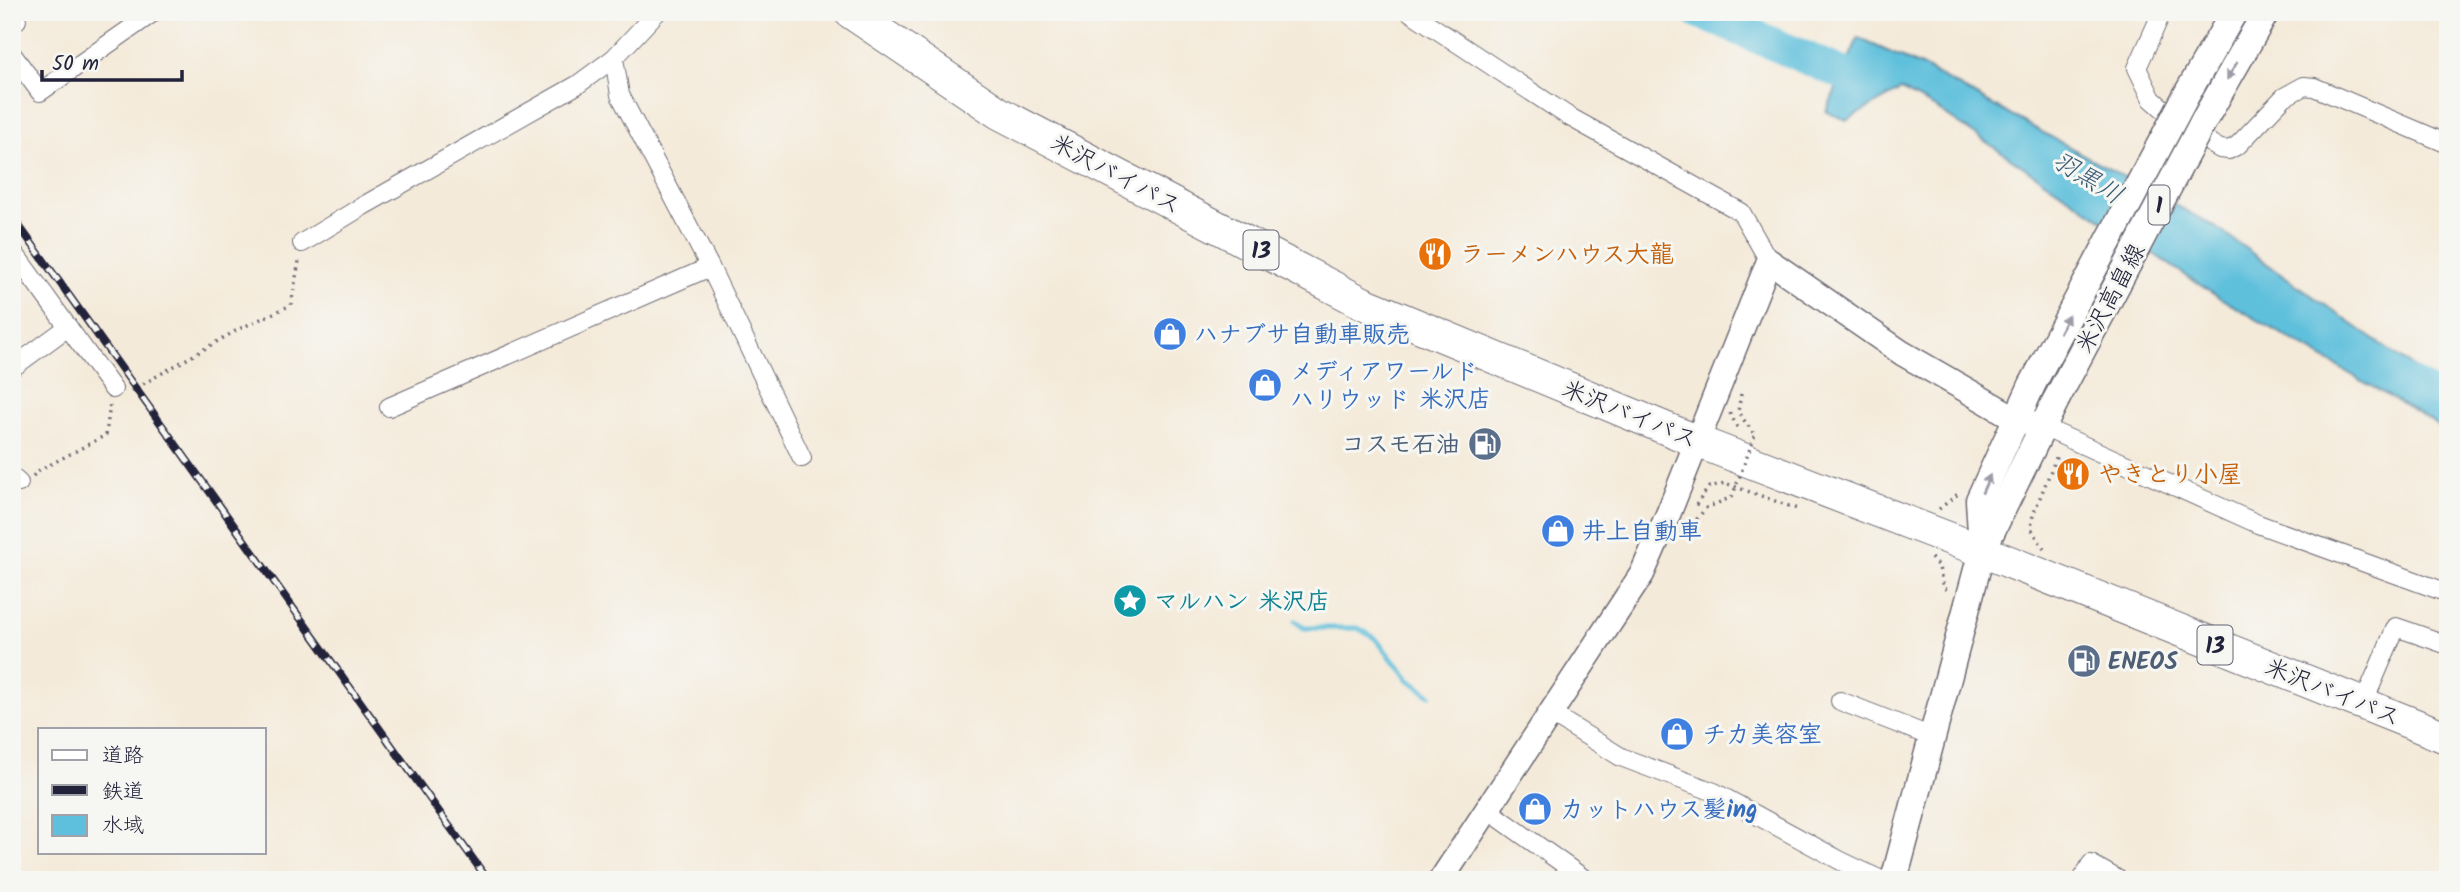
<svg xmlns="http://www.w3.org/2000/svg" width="2460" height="892" font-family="Kalam,'Klee One',sans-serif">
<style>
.water{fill:#5ec0dc;stroke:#40718c;stroke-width:2}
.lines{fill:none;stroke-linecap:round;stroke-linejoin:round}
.stream{stroke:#5ec0dc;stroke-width:5}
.river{stroke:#5ec0dc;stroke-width:33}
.street-casing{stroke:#6c6872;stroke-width:20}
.secondary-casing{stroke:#6c6872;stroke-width:27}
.primary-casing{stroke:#6c6872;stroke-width:29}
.highway-casing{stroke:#6c6872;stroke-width:34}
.path{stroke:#6c6872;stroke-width:3.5;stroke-dasharray:2 5;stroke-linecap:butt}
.street{stroke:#fff;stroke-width:18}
.secondary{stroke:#fff;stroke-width:24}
.primary{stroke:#fff;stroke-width:26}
.highway{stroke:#fff;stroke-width:32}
.rail-casing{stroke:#22223b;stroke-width:8}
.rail{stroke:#f6f6f2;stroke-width:5;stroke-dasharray:16;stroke-linecap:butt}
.primary-bridge-casing{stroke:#6c6872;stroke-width:29;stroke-linecap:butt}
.path-bridge{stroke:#6c6872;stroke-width:3.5;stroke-dasharray:2 5;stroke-linecap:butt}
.primary-bridge{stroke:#fff;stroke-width:26}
.oneway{fill:#9c9ca7}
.labels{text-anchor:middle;stroke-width:6;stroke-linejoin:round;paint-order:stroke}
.shield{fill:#f6f6f2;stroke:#626272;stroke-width:2}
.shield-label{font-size:23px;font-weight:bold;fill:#22223b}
.street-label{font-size:24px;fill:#22223b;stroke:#f6f6f2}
.food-label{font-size:24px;font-weight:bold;fill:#c56008;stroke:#f6f6f2;text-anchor:start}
.shop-label{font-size:24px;font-weight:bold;fill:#366cbe;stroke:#f6f6f2;text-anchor:start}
.service-label{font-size:24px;font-weight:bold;fill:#4e5e75;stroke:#f6f6f2;text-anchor:end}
.culture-label{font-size:24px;font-weight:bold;fill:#0d838f;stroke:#f6f6f2;text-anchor:start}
.water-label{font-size:26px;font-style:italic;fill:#375973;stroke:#f6f6f2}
</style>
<rect width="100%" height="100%" fill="#f6f6f2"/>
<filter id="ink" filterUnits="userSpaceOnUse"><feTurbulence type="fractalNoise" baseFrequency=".0143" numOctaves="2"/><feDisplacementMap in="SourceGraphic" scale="14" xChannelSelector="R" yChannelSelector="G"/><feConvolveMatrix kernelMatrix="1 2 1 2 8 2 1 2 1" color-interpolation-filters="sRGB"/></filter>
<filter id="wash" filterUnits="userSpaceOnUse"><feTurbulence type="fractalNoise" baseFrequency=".00686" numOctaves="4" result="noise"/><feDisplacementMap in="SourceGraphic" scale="28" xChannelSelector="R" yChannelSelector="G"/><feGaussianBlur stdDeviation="1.57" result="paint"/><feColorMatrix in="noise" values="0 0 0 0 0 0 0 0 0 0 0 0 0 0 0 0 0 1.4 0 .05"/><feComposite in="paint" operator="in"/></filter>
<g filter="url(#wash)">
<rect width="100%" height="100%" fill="#f4ead9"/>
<polygon class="water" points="1858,38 1923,67 2214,226 2421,373 2448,411 2448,431 2215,295 1934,107 1901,90 1847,120 1826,112"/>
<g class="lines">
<polyline class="stream" points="1295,621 1304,628 1358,628 1375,638 1409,680 1430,695"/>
<g class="river">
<polyline points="1699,12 1841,73 1886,78"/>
<polyline points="2399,379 2448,402"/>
</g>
</g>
</g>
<g filter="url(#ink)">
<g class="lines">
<g class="street-casing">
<g id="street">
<polyline points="1410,12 1568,116 1741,212 1769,261"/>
<polyline points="2162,12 2137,68 2152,99 2185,128 2220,149 2229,150 2238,145 2284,97 2304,86 2314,87 2448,144"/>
<polyline points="12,14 17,20 12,24"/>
<polyline points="12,54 40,92 154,12"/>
<polyline points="614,58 620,95 710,267 802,458"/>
<polyline points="302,243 363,206 577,85 614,58 657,12"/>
<polyline points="12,250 113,389"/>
<polyline points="12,368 68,327"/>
<polyline points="389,407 710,267"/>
<polyline points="2043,427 2258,524 2448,593"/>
<polyline points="12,477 19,483"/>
<polyline points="1840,701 1932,737"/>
<polyline points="2363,704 2396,627 2448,645"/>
<polyline points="1550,713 1621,757 1714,792 1841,861 1881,880"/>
<polyline points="1488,810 1586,880"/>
<polyline points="2082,880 2091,864 2119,880"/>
</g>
</g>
<g class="secondary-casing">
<polyline id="secondary" points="1441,880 1642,574 1669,512 1769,261 1902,353 2015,418 2043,427"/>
</g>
<g class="primary-casing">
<g id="primary">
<polyline points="1982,549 1979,500 2032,385"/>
<polyline points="1894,880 1982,551 2056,400"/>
</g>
</g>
<g class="highway-casing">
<polyline id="highway" points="850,12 999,113 1363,303 1696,441 1982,551 2448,738"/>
</g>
<g class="path">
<polyline points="131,391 239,329 291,305 299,261"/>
<polyline points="1741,394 1738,412 1755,435"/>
<polyline points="1730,413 1739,431"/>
<polyline points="33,476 38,471 106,435 110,404"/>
<polyline points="1696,505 1709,487 1725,483 1800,510"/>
<polyline points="1939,509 1958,494"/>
<polyline points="1686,522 1692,525 1706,508 1732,497"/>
<polyline points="2044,549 2031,528 2033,515 2058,453"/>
<polyline points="1931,558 1939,567 1943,588 1950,591"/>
</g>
<use href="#street" class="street"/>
<use href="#secondary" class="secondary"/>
<use href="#primary" class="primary"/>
<use href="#highway" class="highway"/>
<g class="rail-casing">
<polyline id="rail" points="12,216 488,880"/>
</g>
<use href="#rail" class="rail"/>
<g class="primary-bridge-casing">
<g id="primary-bridge">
<polyline points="2032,385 2188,92 2234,12"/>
<polyline points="2056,400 2203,122 2266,12"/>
</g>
</g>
<polyline class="path-bridge" points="1732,497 1755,435"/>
<use href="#primary-bridge" class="primary-bridge"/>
</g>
<defs><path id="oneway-solid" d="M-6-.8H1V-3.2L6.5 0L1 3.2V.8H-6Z" transform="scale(1.75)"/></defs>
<g class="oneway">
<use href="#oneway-solid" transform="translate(2232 71) rotate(120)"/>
<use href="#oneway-solid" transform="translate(2064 324) rotate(-62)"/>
<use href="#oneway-solid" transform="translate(1986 484) rotate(-66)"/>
</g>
</g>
<defs>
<g id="restaurant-disc" transform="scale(1.75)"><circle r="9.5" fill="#e8710a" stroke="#f6f6f2"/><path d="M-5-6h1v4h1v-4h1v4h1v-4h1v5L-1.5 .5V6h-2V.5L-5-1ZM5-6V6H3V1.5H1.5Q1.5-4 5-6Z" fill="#fff"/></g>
<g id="shop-disc" transform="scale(1.75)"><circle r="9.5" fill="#3f7fe0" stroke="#f6f6f2"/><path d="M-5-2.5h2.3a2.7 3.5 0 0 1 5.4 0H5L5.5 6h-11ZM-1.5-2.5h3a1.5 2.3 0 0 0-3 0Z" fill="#fff"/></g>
<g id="fuel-disc" transform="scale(1.75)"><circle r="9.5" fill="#5c6f8a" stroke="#f6f6f2"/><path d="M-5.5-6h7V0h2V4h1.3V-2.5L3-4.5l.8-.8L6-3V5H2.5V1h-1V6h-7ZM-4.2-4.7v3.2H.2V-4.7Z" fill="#fff"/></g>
<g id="sight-disc" transform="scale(1.75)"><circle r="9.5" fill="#0f9aa8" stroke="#f6f6f2"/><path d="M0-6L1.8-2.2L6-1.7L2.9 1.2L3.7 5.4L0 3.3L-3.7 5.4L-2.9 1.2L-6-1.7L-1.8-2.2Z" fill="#fff"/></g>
</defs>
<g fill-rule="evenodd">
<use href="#restaurant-disc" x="1435" y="254"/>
<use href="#shop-disc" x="1170" y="334"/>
<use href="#shop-disc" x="1265" y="385"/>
<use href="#fuel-disc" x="1485" y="444"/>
<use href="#restaurant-disc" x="2073" y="474"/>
<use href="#shop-disc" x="1558" y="531"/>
<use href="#sight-disc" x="1130" y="601"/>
<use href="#fuel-disc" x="2084" y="661"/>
<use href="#shop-disc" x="1677" y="734"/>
<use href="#shop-disc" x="1535" y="809"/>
</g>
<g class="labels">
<g class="shield">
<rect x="2148.5" y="185.5" width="21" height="39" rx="5"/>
<rect x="1243.5" y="230.5" width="35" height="39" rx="5"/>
<rect x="2197.5" y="625.5" width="35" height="39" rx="5"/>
</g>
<g class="shield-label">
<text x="2159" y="213">1</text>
<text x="1261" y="258">13</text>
<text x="2215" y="653">13</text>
</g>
<g class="street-label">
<text transform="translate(1116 174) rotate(28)" y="8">米沢バイパス</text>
<text transform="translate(2110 298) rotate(-62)" y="8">米沢高畠線</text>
<text transform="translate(1630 414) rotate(22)" y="8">米沢バイパス</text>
<text transform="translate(2333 692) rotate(22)" y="8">米沢バイパス</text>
</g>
<g class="food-label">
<text x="1460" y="262">ラーメンハウス大龍</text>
<text x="2098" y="482">やきとり小屋</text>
</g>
<g class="shop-label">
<text x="1194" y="342">ハナブサ自動車販売</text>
<text x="1290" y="379">メディアワールド<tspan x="1290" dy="28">ハリウッド 米沢店</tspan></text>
<text x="1582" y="539">井上自動車</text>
<text x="1702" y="742">チカ美容室</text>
<text x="1560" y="817">カットハウス髪ing</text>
</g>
<g class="service-label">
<text x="1460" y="452">コスモ石油</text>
<text x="2108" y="669" text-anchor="start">ENEOS</text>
</g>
<g class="culture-label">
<text x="1154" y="609">マルハン 米沢店</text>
</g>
<g class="water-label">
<text transform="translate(2088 177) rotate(31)" y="9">羽黒川</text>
</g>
</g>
<rect width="2460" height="892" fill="none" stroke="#f6f6f2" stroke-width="42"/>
<rect x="38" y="728" width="228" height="126" fill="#f6f6f2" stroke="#a1a1a9" stroke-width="2"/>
<rect x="52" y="750" width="35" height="10" fill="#ffffff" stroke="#a1a1a9" stroke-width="2"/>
<text x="102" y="762" font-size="21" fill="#22223b">道路</text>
<rect x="52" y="785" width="35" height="10" fill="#22223b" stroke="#a1a1a9" stroke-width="2"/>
<text x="102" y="798" font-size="21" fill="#22223b">鉄道</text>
<rect x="52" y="815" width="35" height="21" fill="#5ec0dc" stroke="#a1a1a9" stroke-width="2"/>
<text x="102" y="832" font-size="21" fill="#22223b">水域</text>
<path d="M42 70v10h140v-10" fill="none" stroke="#22223b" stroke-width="3.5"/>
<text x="52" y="70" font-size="21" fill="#22223b" stroke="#f6f6f2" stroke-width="5" paint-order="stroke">50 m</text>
</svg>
